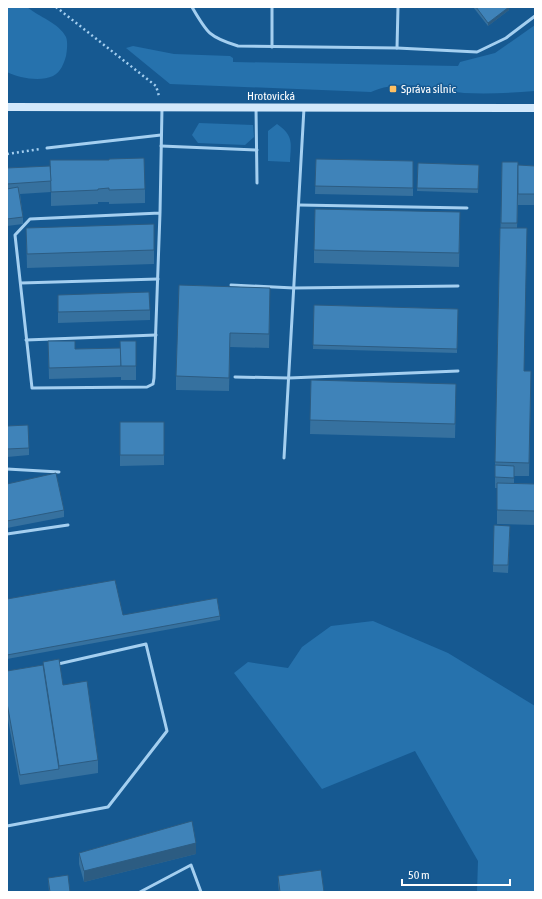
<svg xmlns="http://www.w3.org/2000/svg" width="542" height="899" font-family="'Asap Condensed',sans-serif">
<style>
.green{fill:#2672ad}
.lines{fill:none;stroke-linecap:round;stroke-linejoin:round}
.path{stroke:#a4cff0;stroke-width:2.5;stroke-dasharray:2 3;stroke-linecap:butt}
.lane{stroke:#a4cff0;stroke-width:3}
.secondary{stroke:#d2e8fb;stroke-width:8}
.wall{fill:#36719f}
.shaded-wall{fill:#2c5c82}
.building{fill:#3f83b9;stroke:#2c5c82}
.poi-dot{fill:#ffc163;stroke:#165991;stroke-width:1.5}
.labels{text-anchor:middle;stroke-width:3;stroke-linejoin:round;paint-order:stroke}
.poi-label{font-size:12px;fill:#fff;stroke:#165991;text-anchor:start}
.street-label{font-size:12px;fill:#fff;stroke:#165991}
</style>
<rect width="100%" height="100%" fill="#165991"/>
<g class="green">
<path d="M7,7H27C39,17 59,23 66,37C68,42 67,51 66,56C64,63 61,72 53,76C40,82 19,78 7,72Z"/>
<path d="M535,25V91C511,93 488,94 464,93C431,90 404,78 371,92L170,84L126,48L133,46L174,54L230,56L233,58V62L458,66L460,62L495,53Z"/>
<polygon points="199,123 253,125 254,137 245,145 198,143 192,135"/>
<path d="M277,124C294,136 291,143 290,162L268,161V131Z"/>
<polygon points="373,621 448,653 535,706 535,892 477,892 478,861 415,751 322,789 234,673 248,662 288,668 302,647 331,626"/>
</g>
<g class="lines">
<g class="path">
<polyline points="56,7 156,86 159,96"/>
<polyline points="7,154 40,149"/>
</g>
<g class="lane">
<path d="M192,7C207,33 209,37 238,46L397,48L477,52L506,38L535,16"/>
<polyline points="272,47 272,7"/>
<polyline points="397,48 398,7"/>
<polyline points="256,108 257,183"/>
<polyline points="161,146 257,150"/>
<polyline points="47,148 161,135"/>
<polyline points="299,205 467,208"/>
<polyline points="160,213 30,219 15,235 32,388 147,387 153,384 154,378 160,213 162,108"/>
<polyline points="21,283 158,279"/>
<polyline points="231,285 294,288 458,286"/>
<polyline points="26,340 156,335"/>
<polyline points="235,377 289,378 458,371"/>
<polyline points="284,458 304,108"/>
<polyline points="7,469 59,472"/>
<polyline points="7,534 68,525"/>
<polyline points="7,826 108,807 167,731 146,644 58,664"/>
<polyline points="140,892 191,865 201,892"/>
</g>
<polyline class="secondary" points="7,107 535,108"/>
</g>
<g class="wall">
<polygon points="473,7 509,7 509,10 488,26"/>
<polygon points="316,159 413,161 413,196 315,194"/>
<polygon points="502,162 518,165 535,166 535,205 518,205 517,228 524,371 531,385 529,476 514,476 514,483 535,484 535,525 497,524 497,488 495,488 495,462"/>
<polygon points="418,163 479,165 478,193 417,191"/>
<polygon points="7,168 145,189 145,203 109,204 109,202 98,202 98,204 51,206 51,192 20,194 23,217 23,224 7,226"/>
<polygon points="460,226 459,267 314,263 314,250"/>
<polygon points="26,228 154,250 154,264 27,268"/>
<polygon points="58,295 150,310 150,320 58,323"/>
<polygon points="270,302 269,348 230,347 229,391 176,390 176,376"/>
<polygon points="314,305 458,309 457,353 313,349"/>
<polygon points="48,341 75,349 120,348 136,341 136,380 121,380 121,374 121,377 49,379"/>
<polygon points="311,380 456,398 455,438 310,434"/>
<polygon points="120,422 164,422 164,465 120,466"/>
<polygon points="7,426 29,448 29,455 7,457"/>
<polygon points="7,484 64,510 64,517 7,528"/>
<polygon points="510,533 508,573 493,572 493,565"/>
<polygon points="7,599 123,615 220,616 220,620 7,659"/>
<polygon points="43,662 63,685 98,760 98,773 20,785 7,714 7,671 43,665"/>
<polygon points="79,853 196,854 84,882 79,864"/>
<polygon points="278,876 324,892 279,892 278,884"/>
<polygon points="48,878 70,892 49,892"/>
</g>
<g class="shaded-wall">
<polygon points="509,7 509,10 488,26 488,23"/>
<polygon points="270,288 270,302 269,348 269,334"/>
<polygon points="230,333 230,347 229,391 229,378"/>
<polygon points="531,371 531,385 529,476 529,463"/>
<polygon points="196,843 196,854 84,882 84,871"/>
</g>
<g class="building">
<polygon points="476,7 509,7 488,23"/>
<polygon points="144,158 145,189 109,190 109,188 98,189 98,190 51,192 50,160 109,160 109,159"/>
<polygon points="316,159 413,161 413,188 315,186"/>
<polygon points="502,162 518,162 517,223 501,223"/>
<polygon points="418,163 479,165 478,189 417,188"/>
<polygon points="518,165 535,166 535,194 518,194"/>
<polygon points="50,166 51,181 7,184 7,168"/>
<polygon points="18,187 23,217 7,219 7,189"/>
<polygon points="315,209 460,212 459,253 314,250"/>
<polygon points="154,224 154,250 27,254 26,228"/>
<polygon points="500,228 527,228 524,371 531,371 529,463 495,462"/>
<polygon points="179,285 270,288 269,334 230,333 229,378 176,376"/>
<polygon points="149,292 150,310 58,312 58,295"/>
<polygon points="314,305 458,309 457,349 313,345"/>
<polygon points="48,341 75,341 75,349 121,348 121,366 49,368"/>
<polygon points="120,341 136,341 136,366 121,366"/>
<polygon points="311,380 456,384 455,424 310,420"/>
<rect x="120" y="422" width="44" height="33"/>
<polygon points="28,425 29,448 7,449 7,426"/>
<polygon points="495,465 514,466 514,478 495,477"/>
<polygon points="56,473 64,510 7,521 7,484"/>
<polygon points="497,483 535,484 535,511 497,510"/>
<polygon points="494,525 510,526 508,565 493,565"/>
<polygon points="115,580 123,615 217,598 220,616 7,655 7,599"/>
<polygon points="59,659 63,685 87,681 98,760 59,766 43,662"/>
<polygon points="43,665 59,769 20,775 7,703 7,671"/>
<polygon points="192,821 196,843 84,871 79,853"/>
<polygon points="321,870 324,892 280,892 278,876"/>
<polygon points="68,875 70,892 50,892 48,878"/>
</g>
<rect class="poi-dot" x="389" y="85" width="8" height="8" rx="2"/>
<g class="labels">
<g class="poi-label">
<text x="401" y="93">Správa silnic</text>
</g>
<g class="street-label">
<text x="271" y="100">Hrotovická</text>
</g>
</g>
<rect width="542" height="899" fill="none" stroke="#ffffff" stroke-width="16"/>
<path d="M402 879v6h108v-6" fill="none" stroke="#ffffff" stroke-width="2"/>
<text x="408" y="879" font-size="12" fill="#ffffff" stroke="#165991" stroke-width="3" paint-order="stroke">50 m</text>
</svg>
